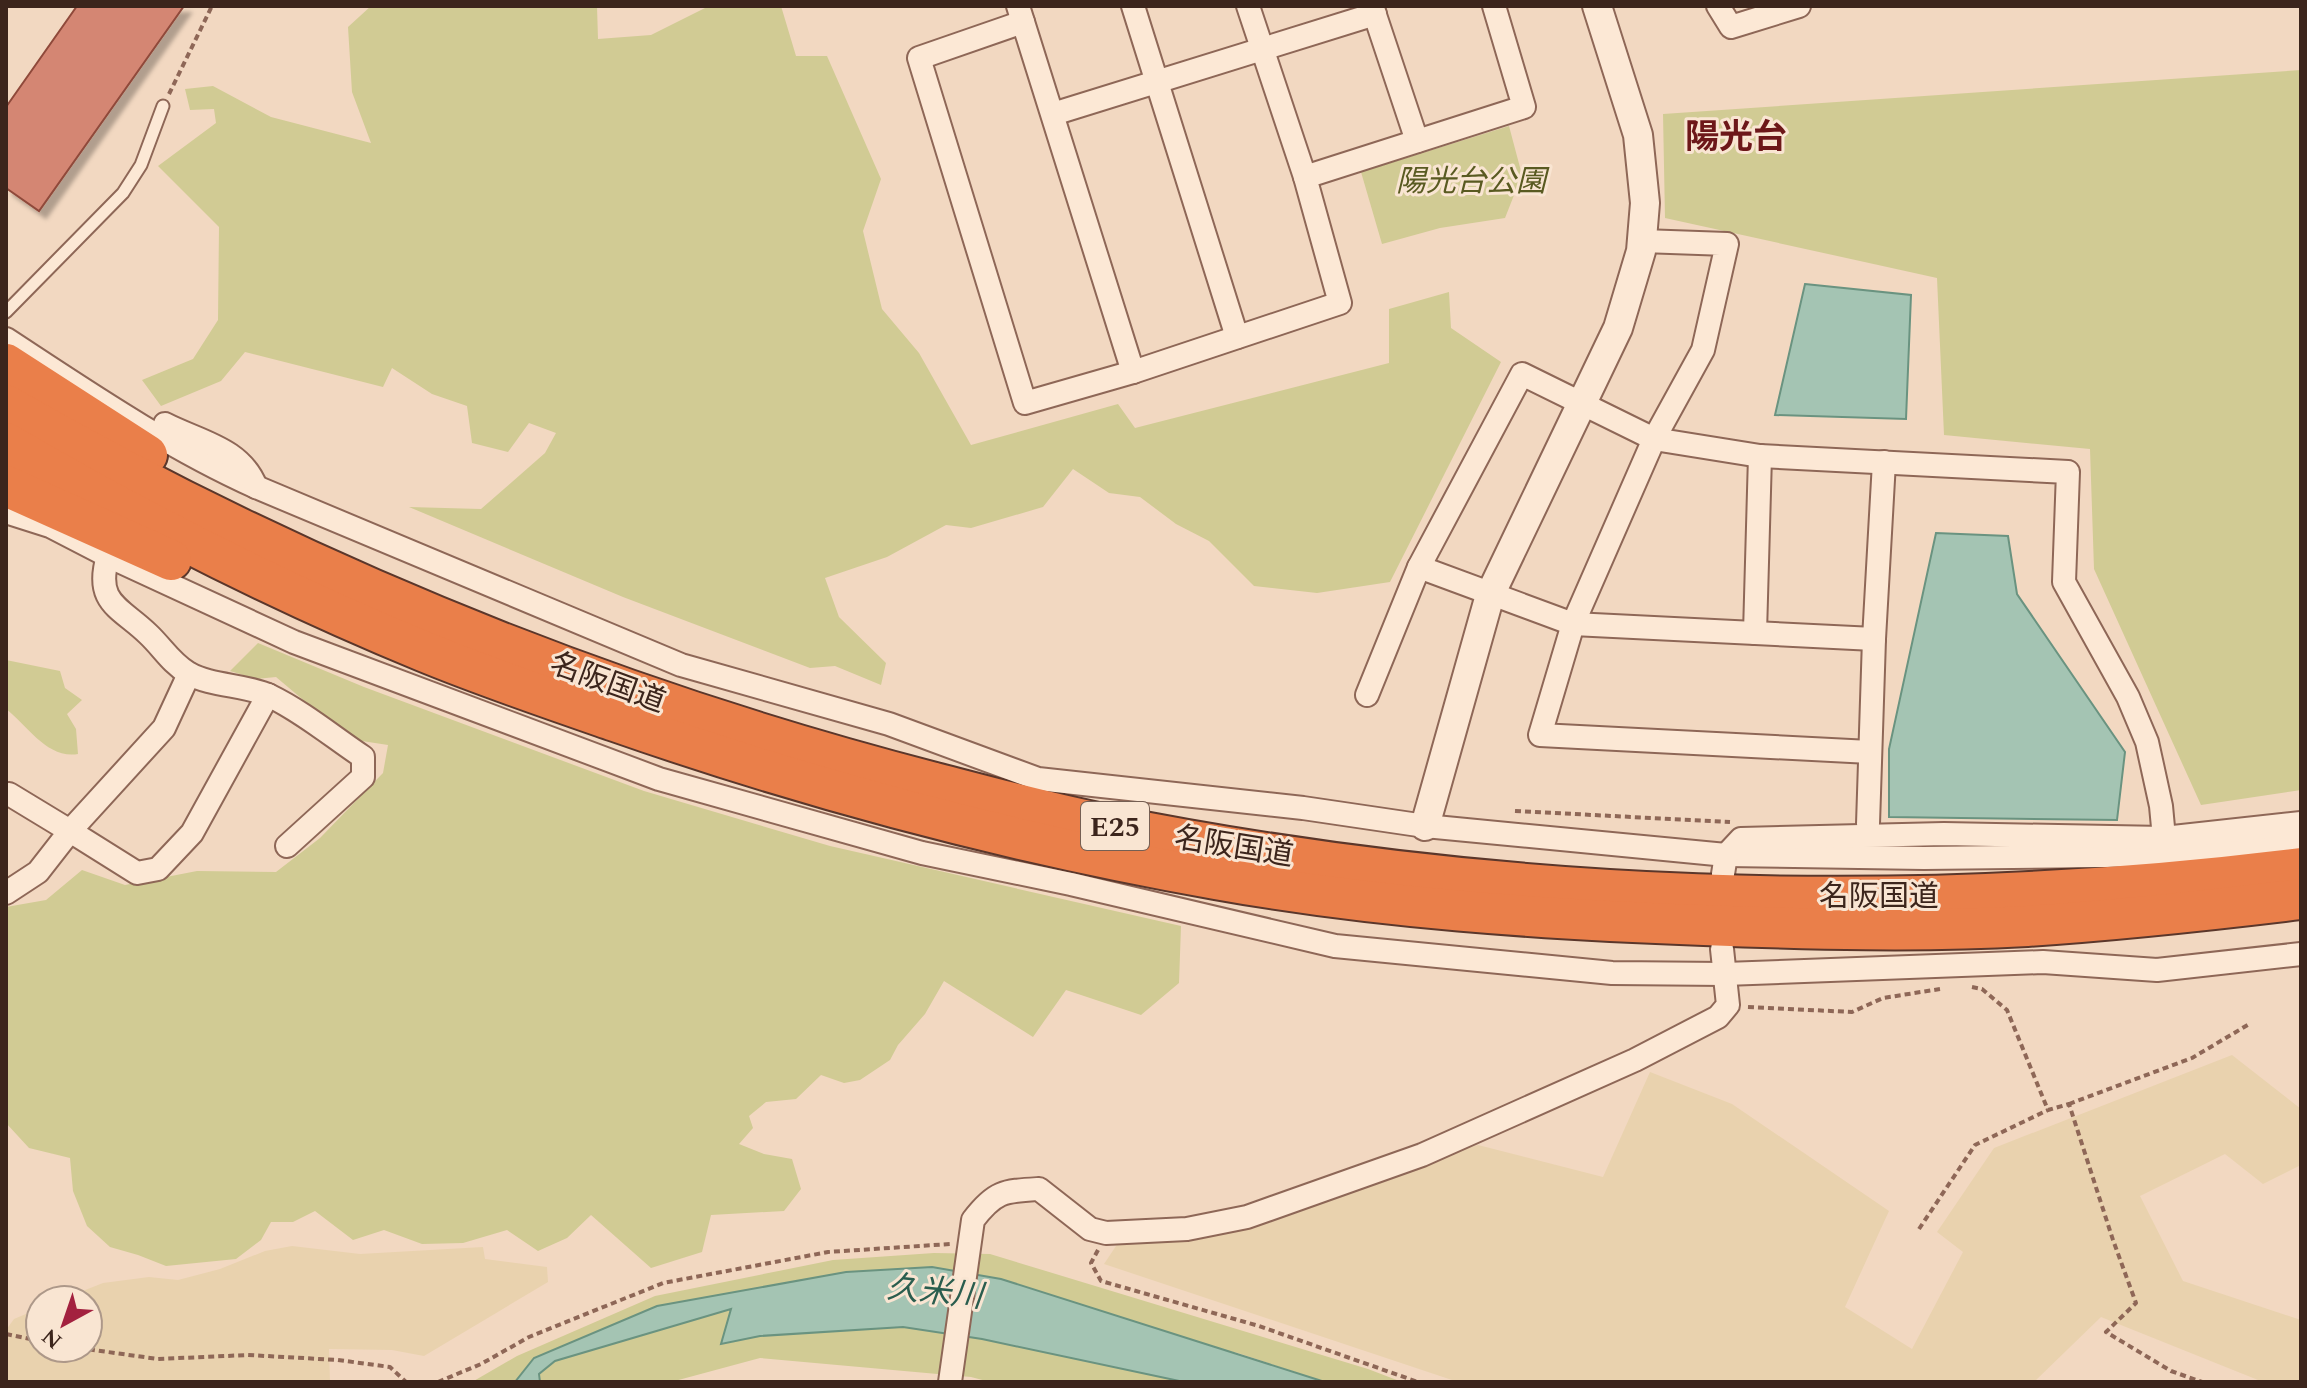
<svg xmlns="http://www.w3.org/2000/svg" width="2307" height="1388" font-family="Spectral,'Noto Sans JP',serif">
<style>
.farmland{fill:#e9d2ae}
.green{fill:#d1cb94}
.water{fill:#a4c4b3;stroke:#6a9380;stroke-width:2}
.building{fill:#d48673;stroke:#8f493a;stroke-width:2;filter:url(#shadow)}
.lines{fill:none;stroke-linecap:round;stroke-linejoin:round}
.service-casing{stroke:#8e6757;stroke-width:15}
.minor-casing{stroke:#8e6757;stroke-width:26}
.tertiary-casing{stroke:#8e6757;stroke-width:32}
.motorway-casing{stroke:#5b372b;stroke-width:44}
.path{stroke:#8e6757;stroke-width:4;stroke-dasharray:6 4;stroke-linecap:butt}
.service{stroke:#fce8d5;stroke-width:11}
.minor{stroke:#fce8d5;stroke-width:22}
.tertiary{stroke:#fce8d5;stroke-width:28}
.motorway{stroke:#ea7f4a;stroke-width:40}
.labels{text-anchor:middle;stroke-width:6;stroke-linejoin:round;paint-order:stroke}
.shield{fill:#f9e5d2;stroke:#755f53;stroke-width:2}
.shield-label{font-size:28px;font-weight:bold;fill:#3c251c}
.park-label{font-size:30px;font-style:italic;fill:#595a21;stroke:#f9e5d2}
.street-label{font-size:30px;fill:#3c251c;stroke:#f9e5d2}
.water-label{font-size:32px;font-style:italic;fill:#2a5d4e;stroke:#f9e5d2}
.quarter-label{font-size:34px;font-weight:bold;fill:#6d1719;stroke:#f9e5d2}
</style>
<defs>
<filter id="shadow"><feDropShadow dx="7" dy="7" stdDeviation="2" flood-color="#0004"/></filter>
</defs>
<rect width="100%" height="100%" fill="#f2d8c1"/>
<g class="farmland">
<polygon points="2232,1055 2301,1109 2301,1165 2263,1184 2225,1154 2140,1196 2183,1281 2301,1320 2301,1382 2263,1382 2101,1317 2034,1382 1458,1382 1104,1264 1118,1243 1478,1145 1603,1177 1650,1072 1732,1104 1889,1211 1845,1307 1912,1349 1963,1252 1937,1232 1994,1148"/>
<polygon points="292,1246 360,1254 483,1247 485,1259 547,1267 548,1282 424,1356 392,1350 329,1349 330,1382 6,1382 6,1330 14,1319 40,1308 40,1348 88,1348 88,1300 60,1300 103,1283 149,1277 178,1280 220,1269 265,1251"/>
</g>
<g class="green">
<polygon points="371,6 597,6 598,39 651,35 709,6 781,6 796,56 827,56 881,179 863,231 882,309 919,353 971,445 1118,404 1135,428 1389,363 1389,309 1449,292 1451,328 1501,362 1390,582 1317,593 1254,586 1209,541 1176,524 1140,497 1109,493 1073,469 1043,507 971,528 946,525 887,557 825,578 839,617 886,663 881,685 835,666 810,668 623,597 409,507 481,509 545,453 556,433 529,423 508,452 472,443 467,406 432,394 392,368 383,387 245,352 221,381 161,406 142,380 193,359 218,320 219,227 158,166 216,123 214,109 190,110 185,89 213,86 271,117 371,143 352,92 348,27"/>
<polygon points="2301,70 2301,790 2201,805 2094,569 2090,449 1944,435 1937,278 1665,218 1663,114"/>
<polygon points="1509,126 1522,175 1505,218 1440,228 1382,244 1361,172"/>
<polygon points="258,643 364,687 644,791 830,846 1181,926 1179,983 1141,1015 1066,990 1033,1037 944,981 925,1014 898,1045 890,1060 860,1080 844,1083 821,1075 796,1099 766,1102 749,1116 753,1128 739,1144 764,1154 792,1159 801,1189 784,1211 711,1215 702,1252 651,1268 591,1215 567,1238 538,1251 507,1230 463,1243 422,1244 384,1230 353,1240 315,1211 293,1222 271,1222 261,1240 236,1259 166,1266 138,1255 110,1247 87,1226 73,1191 70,1158 29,1148 6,1123 6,907 46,900 82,870 125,885 197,871 276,872 320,838 383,773 388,745 362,741 314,709 276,677 256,679 230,671"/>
<path d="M6,660L60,671L65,688L82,700L67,714L76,729L78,754C47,759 28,726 6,709Z"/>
<polygon points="934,1253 990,1254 1368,1369 1402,1382 1325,1382 1238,1353 846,1272 534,1358 515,1382 472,1382 517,1356 655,1296 833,1260"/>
<polygon points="732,1308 722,1343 760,1336 903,1327 982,1339 1184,1382 990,1382 971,1377 760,1358 671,1382 540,1382 539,1374 555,1361"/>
</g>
<g class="water">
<polygon points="1805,284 1911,295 1906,419 1775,415"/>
<polygon points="1936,533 2008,536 2017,594 2125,752 2117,820 1889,817 1889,749"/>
<polygon points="932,1267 1001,1279 1325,1382 1184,1382 982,1339 903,1327 760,1336 721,1344 731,1309 555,1361 539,1374 540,1382 515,1382 534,1358 657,1306 846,1272"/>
</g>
<polygon class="building" points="77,6 184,6 39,211 6,188 6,107"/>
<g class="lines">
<g class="service-casing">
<polyline id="service" points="6,312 123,193 141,165 163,106"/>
</g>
<g class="minor-casing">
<g id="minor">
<polyline points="1018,6 1133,372"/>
<polyline points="1133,6 1237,337"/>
<polyline points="1248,6 1305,177"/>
<polyline points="1372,6 1417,141"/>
<polyline points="1718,6 1731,27 1799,6"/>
<polyline points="1023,22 919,58 1025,403 1133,372 1340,303 1305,177 1524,107 1494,6"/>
<polyline points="1053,114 1375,14"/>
<polyline points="1642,241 1727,244 1703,350 1654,439 1573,624 1540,735 1870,752"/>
<path d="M6,339C87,392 167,447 256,487L681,665L889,724L1038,779L1303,808L1425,826L1726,855L1924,858L2105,856L2172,854L2301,842"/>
<path d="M165,424C200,442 241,448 256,487"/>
<polyline points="6,512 50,526 108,556 294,642 659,779 922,853 1071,884 1335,946 1612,973 1725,974 2043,962 2157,970 2301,954"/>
<path d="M108,556C94,603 120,607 148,634C162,647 171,663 188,673C212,687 245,684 270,696C303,712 333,737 363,757V777L287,846"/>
<polyline points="1419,567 1573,624 1874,639 1884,462"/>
<polyline points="1755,633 1760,456"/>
<polyline points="189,674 164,728 70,831 137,873 158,869 192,833 268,695"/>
<polyline points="1367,695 1419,567 1522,374 1654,439 1760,456 2068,472 2064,582 2128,697 2147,742 2161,806 2164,838"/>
<polyline points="1868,824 1874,639"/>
<polyline points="1723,874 1726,855 1741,839 1944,834 2164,838 2301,823"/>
<polyline points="6,893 38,872 70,831 9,794"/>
<path d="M950,1382L973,1220C995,1191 1004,1191 1039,1189L1090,1229L1106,1233L1187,1229L1247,1217L1422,1155L1635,1060L1718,1017L1728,1005L1722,949"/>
</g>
</g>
<g class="tertiary-casing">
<polyline id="tertiary" points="1425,826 1490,595 1618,328 1641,251 1645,203 1638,135 1597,6"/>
</g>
<g class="motorway-casing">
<g id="motorway">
<polyline points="6,364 147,455"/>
<path d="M6,405C297,572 610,699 935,783C989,797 1043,812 1098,823C1493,903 1901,918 2301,868"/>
<path d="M6,443C138,520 282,593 423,651C486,677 551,699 615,721C810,789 1012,843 1216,879C1377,908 1541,919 1704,925C1812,929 1920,932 2027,926C2118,920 2210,910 2301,899"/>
<polyline points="6,486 171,560"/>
</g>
</g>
<g class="path">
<polyline points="169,94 212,6"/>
<polyline points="1515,811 1730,822"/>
<polyline points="1972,987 1982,989 2007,1010 2048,1110 2069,1104 2113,1240 2136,1303 2106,1332 2171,1371 2202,1382"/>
<polyline points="1748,1007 1852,1012 1883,998 1940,989"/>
<polyline points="2069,1104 2192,1058 2251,1023"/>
<polyline points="1919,1229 1975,1145 2048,1110"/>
<polyline points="1098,1250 1091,1263 1101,1281 1259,1326 1418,1382"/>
<polyline points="6,1334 40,1341"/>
<polyline points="79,1348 158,1359 248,1355 338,1360 390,1367 406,1382"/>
<polyline points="438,1382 481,1364 529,1337 663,1283 828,1252 950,1244"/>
</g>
<use href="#service" class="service"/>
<use href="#minor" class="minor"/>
<use href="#tertiary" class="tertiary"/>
<use href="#motorway" class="motorway"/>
</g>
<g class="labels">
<rect class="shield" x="1081" y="802" width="68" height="48" rx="6"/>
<g class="shield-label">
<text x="1115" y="836">E25</text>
</g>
<g class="park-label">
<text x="1471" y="191">陽光台公園</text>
</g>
<g class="street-label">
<text transform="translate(608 682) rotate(20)" y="10">名阪国道</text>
<text transform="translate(1234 846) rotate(9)" y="10">名阪国道</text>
<text x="1879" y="906">名阪国道</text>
</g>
<g class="water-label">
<text transform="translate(935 1291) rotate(6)" y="11">久米川</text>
</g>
<g class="quarter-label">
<text x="1736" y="148">陽光台</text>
</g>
</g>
<rect width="2307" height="1388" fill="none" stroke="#3c251c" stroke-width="16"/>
<g transform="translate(64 1324) rotate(220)"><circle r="38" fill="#f9e5d2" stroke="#ad9889" stroke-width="2"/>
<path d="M0-6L14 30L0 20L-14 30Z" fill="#a3213f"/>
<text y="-12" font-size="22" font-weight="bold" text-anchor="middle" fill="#3c251c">N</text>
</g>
</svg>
